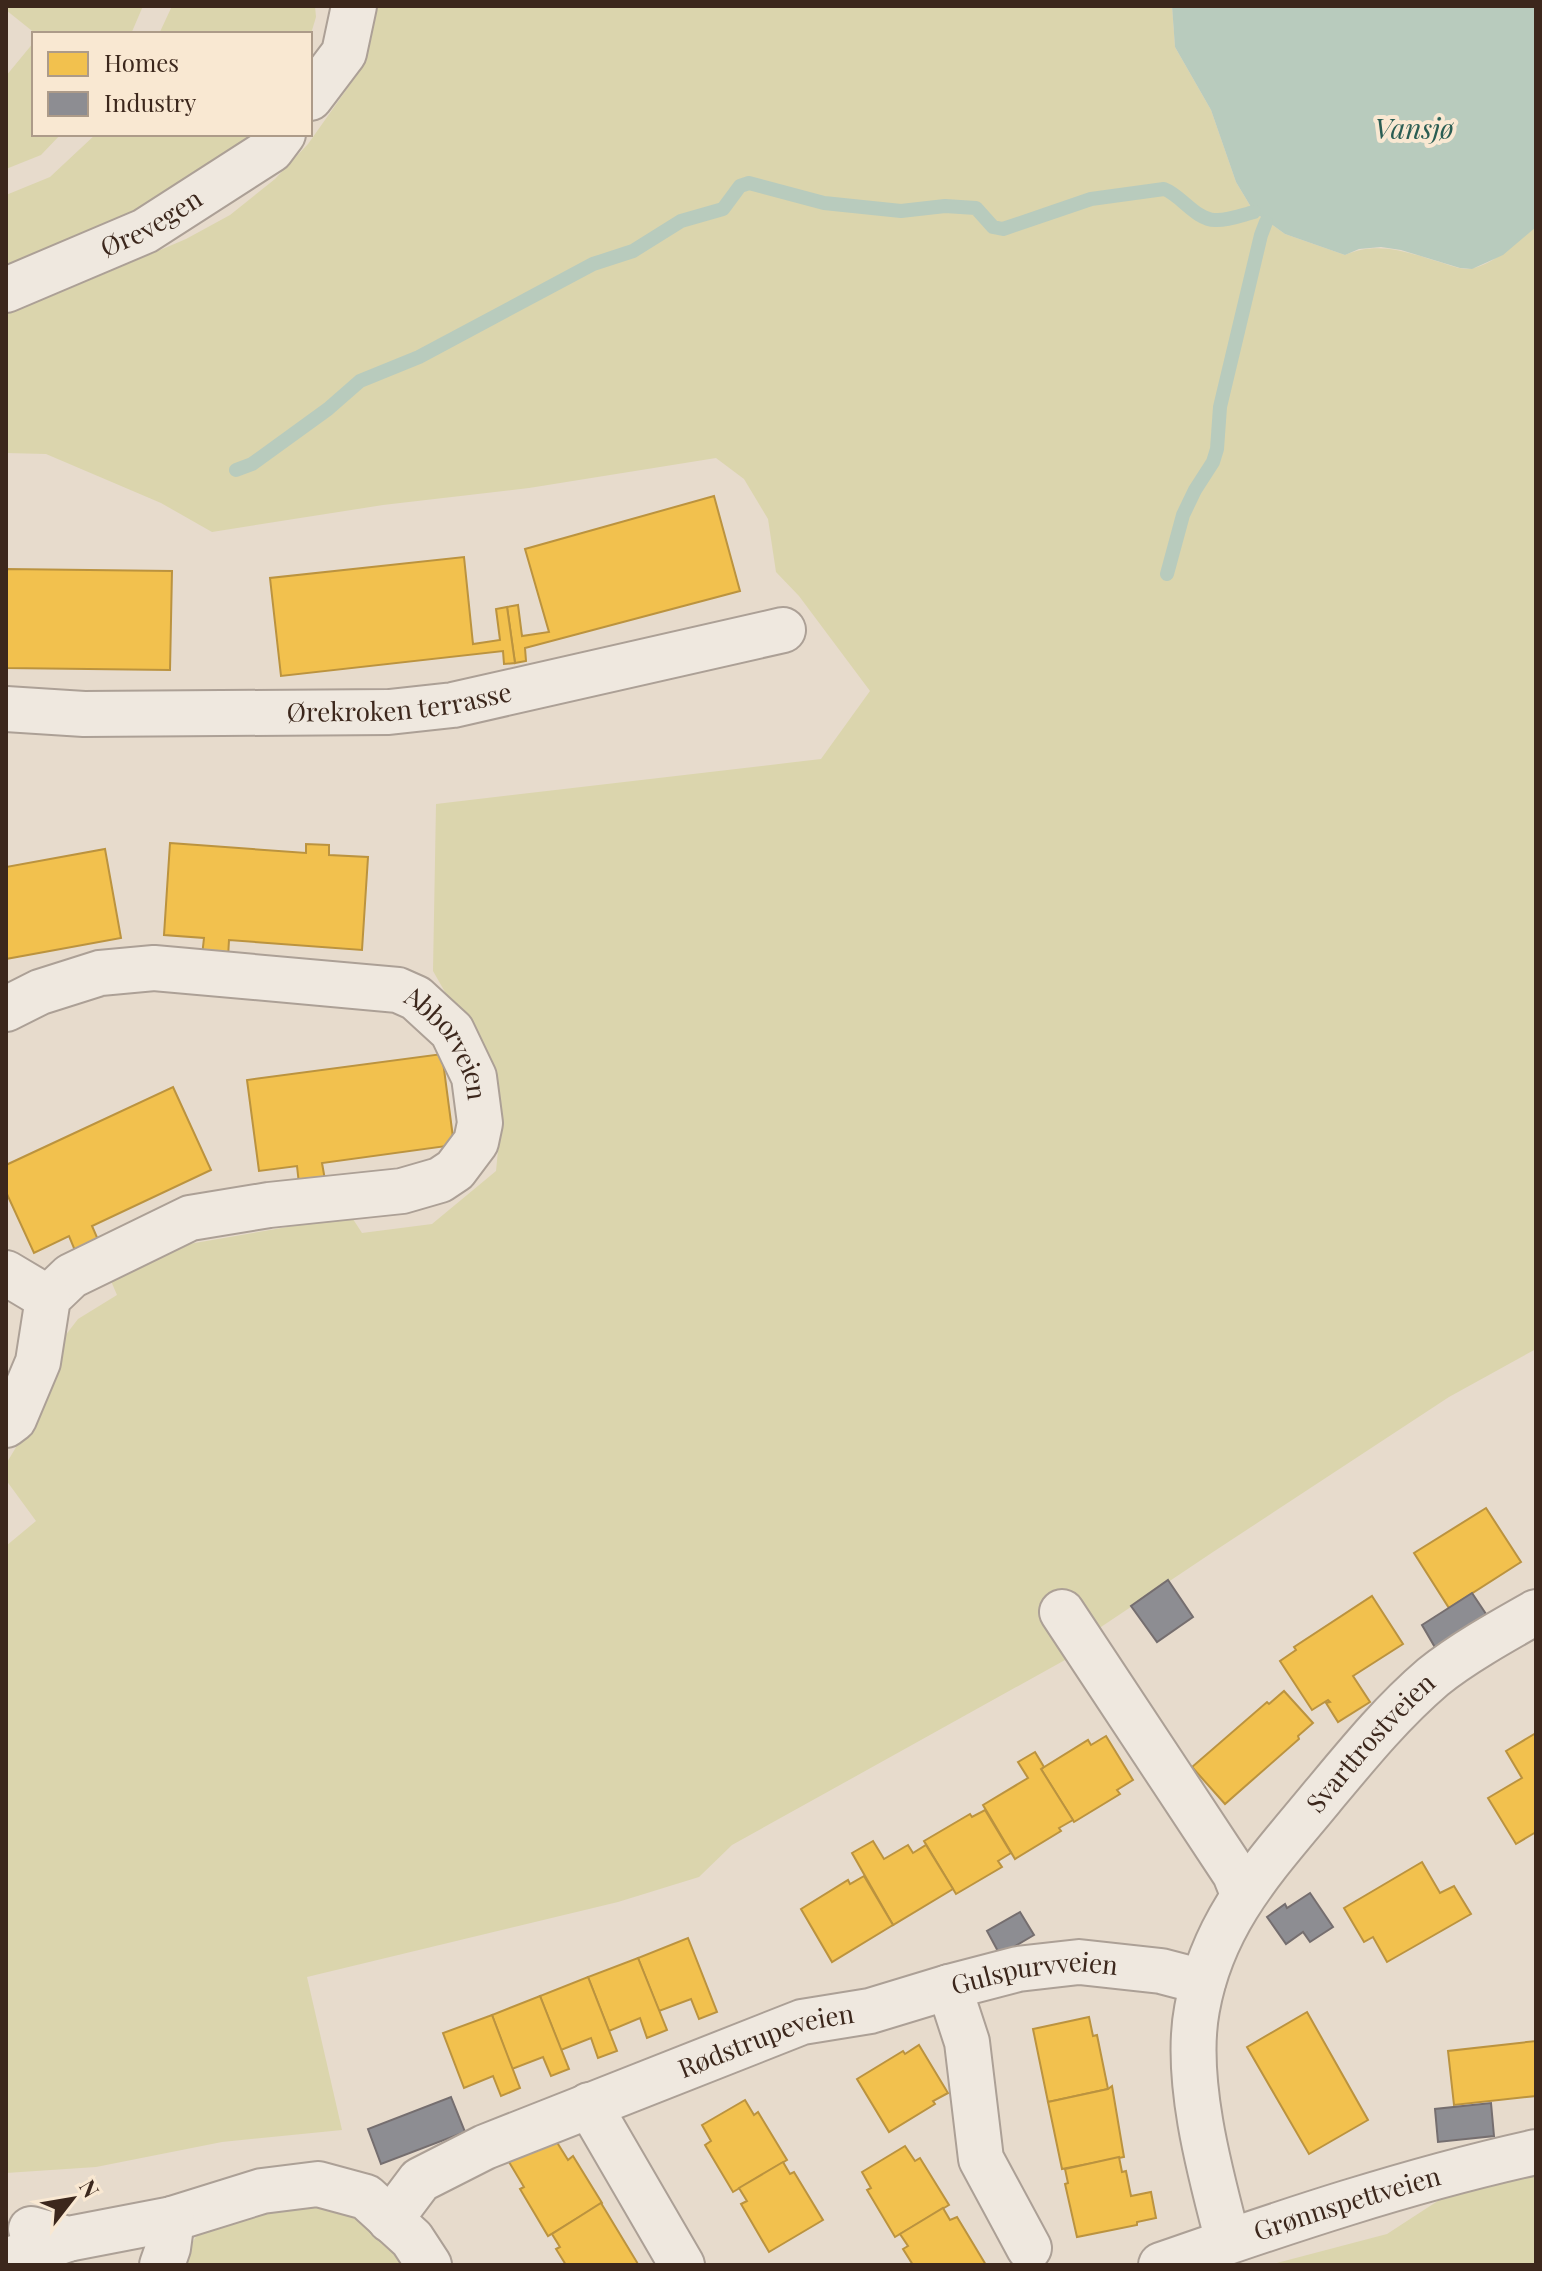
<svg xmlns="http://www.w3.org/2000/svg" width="1542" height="2271" font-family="'Playfair Display',serif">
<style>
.green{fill:#dbd5ad}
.water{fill:#b8cbbd}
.homes{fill:#f2c14e;stroke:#bb933f;stroke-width:2}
.industry{fill:#8d8d92;stroke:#756e6f;stroke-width:2}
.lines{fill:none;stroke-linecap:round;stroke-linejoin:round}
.stream{stroke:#b8cbbd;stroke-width:14}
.minor-casing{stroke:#aca096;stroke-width:48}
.minor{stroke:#efe8df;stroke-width:44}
.labels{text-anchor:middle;stroke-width:8;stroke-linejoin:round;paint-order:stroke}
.street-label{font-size:26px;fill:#3c271c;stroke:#f9e8d2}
.water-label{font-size:28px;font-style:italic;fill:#2a5d53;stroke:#f9e8d2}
</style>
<rect width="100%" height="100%" fill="#e7dbcc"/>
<g class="green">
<polygon points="6,6 143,6 131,34 36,34 6,10"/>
<polygon points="172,6 315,6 316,17 310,37 310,34 159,34"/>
<path d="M377,6H1172L1175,47L1211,110L1236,182L1254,212L1285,234L1345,255C1379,240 1409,253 1443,263C1453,266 1463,271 1474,268C1504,260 1513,237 1536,227V1349L1449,1397L1213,1552L1086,1637L1065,1660L732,1845L699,1877L618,1902L307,1977L342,2130L222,2142L96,2167L6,2173V1546L36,1521L6,1480V1464L37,1412L58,1345L78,1319L117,1295L108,1274L189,1244L351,1216L362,1233L432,1224L496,1171L502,1110L487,1051L449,999L433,971L436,804L821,759L870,691L799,596L776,572L768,519L744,479L716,458L529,488L383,505L212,532L161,503L46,454L6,453V312L57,294L186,239L230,215L275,179L308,144L361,69L371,40Z"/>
<polygon points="34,42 34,134 61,134 41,155 6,169 6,76"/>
<polygon points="96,134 250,134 217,167 142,208 6,269 6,195 50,177"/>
<polygon points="1536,2169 1536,2265 1269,2265 1387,2234 1450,2193"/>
<polygon points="277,2203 324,2207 364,2217 409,2265 178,2265 204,2224"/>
</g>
<polygon class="water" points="1172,6 1536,6 1536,227 1503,255 1472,269 1460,268 1401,250 1381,247 1359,249 1345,255 1285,234 1254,212 1236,182 1211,110 1175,47"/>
<g class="homes">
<polygon points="714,496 740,591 525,648 526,661 515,663 507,607 518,605 522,636 549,632 525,549"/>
<polygon points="464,557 473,644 500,640 496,609 507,607 515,663 504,664 503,651 281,676 270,578"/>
<polygon points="6,569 172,571 170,670 6,668"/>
<polygon points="170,843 306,853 306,844 329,845 329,855 368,857 362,950 229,940 228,958 202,956 204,938 164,935"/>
<polygon points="105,849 121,938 6,959 6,867"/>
<polygon points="442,1054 454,1145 322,1163 325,1180 299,1184 297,1166 259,1171 247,1080"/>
<polygon points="173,1087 211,1170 92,1226 99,1242 76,1253 69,1236 34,1253 6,1192 6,1165"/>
<polygon points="1486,1508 1521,1562 1449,1608 1414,1553"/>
<polygon points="1372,1596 1403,1644 1353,1676 1370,1702 1338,1722 1326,1703 1330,1702 1328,1700 1312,1710 1280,1661 1296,1650 1294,1647"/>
<polygon points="1284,1691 1313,1723 1298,1736 1299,1739 1225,1804 1192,1767 1267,1702 1269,1704"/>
<polygon points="1536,1733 1536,1832 1516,1844 1488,1798 1522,1778 1506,1751"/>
<polygon points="1106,1736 1133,1780 1117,1790 1120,1794 1074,1822 1041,1769 1088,1740 1091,1745"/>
<polygon points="1035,1752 1044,1767 1041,1769 1073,1820 1059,1828 1061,1831 1015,1859 983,1805 1028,1778 1018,1762"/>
<polygon points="985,1810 1011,1853 998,1861 1002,1867 956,1894 924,1841 970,1814 972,1817"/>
<polygon points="873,1841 884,1859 908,1845 913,1853 926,1845 953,1889 893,1925 852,1853"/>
<polygon points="1422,1862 1440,1893 1454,1886 1471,1914 1387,1962 1373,1937 1364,1942 1344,1908"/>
<polygon points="864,1876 893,1925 832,1962 801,1909 848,1880 850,1884"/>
<polygon points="688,1938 717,2012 699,2019 691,1999 659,2011 638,1958"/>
<polygon points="638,1958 667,2030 647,2038 640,2018 609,2031 588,1977"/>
<polygon points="588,1977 617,2051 598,2058 591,2038 561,2050 540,1996"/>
<polygon points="540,1996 569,2069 551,2076 543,2057 512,2069 492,2015"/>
<polygon points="1307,2012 1368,2120 1309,2154 1247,2047"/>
<polygon points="492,2015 520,2088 501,2096 493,2076 464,2088 443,2033"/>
<polygon points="1089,2017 1093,2036 1097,2035 1108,2089 1048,2102 1033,2029"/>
<polygon points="1536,2041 1536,2096 1454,2105 1448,2051"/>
<polygon points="919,2045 948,2093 933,2101 935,2104 889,2132 857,2079 903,2051 905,2054"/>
<polygon points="1112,2086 1124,2157 1062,2169 1048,2102 1108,2089"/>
<polygon points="745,2100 754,2115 758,2112 787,2160 733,2192 705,2145 711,2141 702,2125"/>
<polygon points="553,2136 568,2160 573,2156 602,2203 548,2236 520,2189 524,2187 509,2162"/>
<polygon points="905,2146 915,2161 920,2158 949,2205 895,2237 867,2190 871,2188 862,2172"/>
<polygon points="1119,2157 1122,2172 1126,2171 1131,2196 1151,2192 1156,2218 1137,2222 1137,2225 1077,2237 1065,2184 1068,2183 1065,2169"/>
<polygon points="783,2162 790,2174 794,2172 823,2220 769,2252 741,2204 747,2201 739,2188"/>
<polygon points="601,2203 638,2264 637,2265 566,2265 556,2249 560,2247 552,2234"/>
<polygon points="943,2208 950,2220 957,2217 986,2265 913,2265 903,2249 908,2246 900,2234"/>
</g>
<g class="industry">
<polygon points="1168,1580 1193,1617 1157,1642 1131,1606"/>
<polygon points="1472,1593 1488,1617 1436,1649 1422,1625"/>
<polygon points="1310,1893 1333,1927 1310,1942 1303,1932 1286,1944 1267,1917 1285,1904 1287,1908"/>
<polygon points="1020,1912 1034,1935 1000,1955 987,1931"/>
<polygon points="451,2097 465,2132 381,2164 368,2129"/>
<polygon points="1491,2103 1494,2136 1438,2142 1435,2109"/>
</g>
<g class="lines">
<g class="stream">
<path d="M236,470L252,464L328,409L360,381L419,357L593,264L633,251L681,221L723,209L740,186L749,183L824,203L901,211L945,206L976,208L993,227L1003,229L1091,199L1164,189C1181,195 1196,220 1215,220C1227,221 1242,215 1254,212"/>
<polyline points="1167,574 1183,515 1195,490 1213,462 1217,449 1220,407 1261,235 1266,222"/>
</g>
<g class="minor-casing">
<g id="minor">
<polyline points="310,98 344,53 354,6"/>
<path id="s1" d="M6,290L145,231L271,150L283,134"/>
<path id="s2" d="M6,709L84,714L389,712L453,705L783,630"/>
<path id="s3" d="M6,1009L40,992L100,973L154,968L398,990L416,998L452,1031L474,1077L480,1123L476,1142L455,1170L440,1180L402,1191L269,1205L190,1218L71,1276L48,1298L38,1362L14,1419L6,1425"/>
<polyline points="6,1273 48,1298"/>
<polyline points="1062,1612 1235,1874 1243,1894"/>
<polyline points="589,2105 682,2265"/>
<path id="s4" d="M390,2220L420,2180L485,2147L802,2022L870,2011L949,1987"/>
<polyline points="31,2229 68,2239 172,2219 262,2191 318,2184 366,2197 412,2239 429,2265"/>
<path id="s5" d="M1228,2241C1210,2173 1184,2078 1197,2009C1213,1919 1267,1864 1322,1797C1357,1755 1391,1713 1433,1677C1461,1654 1504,1630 1536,1612"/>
<path id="s6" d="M1029,2248L981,2159L967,2042L949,1987L1018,1969L1079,1962L1161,1971L1203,1982"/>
<polyline points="6,2261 68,2239"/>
<polyline points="162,2265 168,2248 172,2219"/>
<path id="s7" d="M1161,2265C1284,2222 1409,2180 1536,2152"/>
</g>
</g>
<use href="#minor" class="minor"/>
</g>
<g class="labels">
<g class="street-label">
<text dy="9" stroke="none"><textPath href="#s1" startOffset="160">Ørevegen</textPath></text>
<text dy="9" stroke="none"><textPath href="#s2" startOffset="394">Ørekroken terrasse</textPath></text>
<text dy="9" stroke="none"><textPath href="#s3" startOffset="476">Abborveien</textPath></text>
<text dy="9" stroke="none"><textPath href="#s5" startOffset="558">Svarttrostveien</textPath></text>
<text dy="9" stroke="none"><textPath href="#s6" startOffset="364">Gulspurvveien</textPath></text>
<text dy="9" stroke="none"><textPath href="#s4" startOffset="424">Rødstrupeveien</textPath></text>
<text dy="9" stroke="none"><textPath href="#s7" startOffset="196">Grønnspettveien</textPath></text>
</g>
<g class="water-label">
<text x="1414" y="139">Vansjø</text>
</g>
</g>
<rect width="1542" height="2271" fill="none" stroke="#3c271c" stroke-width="16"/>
<rect x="32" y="32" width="280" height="104" fill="#f9e8d2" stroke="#ad9b89" stroke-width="2"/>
<rect x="48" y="52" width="40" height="24" fill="#f2c14e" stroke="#ad9b89" stroke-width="2"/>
<text x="104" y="72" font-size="24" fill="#3c271c">Homes</text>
<rect x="48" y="92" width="40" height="24" fill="#8d8d92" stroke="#ad9b89" stroke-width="2"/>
<text x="104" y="112" font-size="24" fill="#3c271c">Industry</text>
<g transform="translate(72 2199) rotate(59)" stroke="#f9e8d2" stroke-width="6" paint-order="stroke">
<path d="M0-6L14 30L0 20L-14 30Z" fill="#3c271c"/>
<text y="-12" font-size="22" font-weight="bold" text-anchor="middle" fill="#3c271c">N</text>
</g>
</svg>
